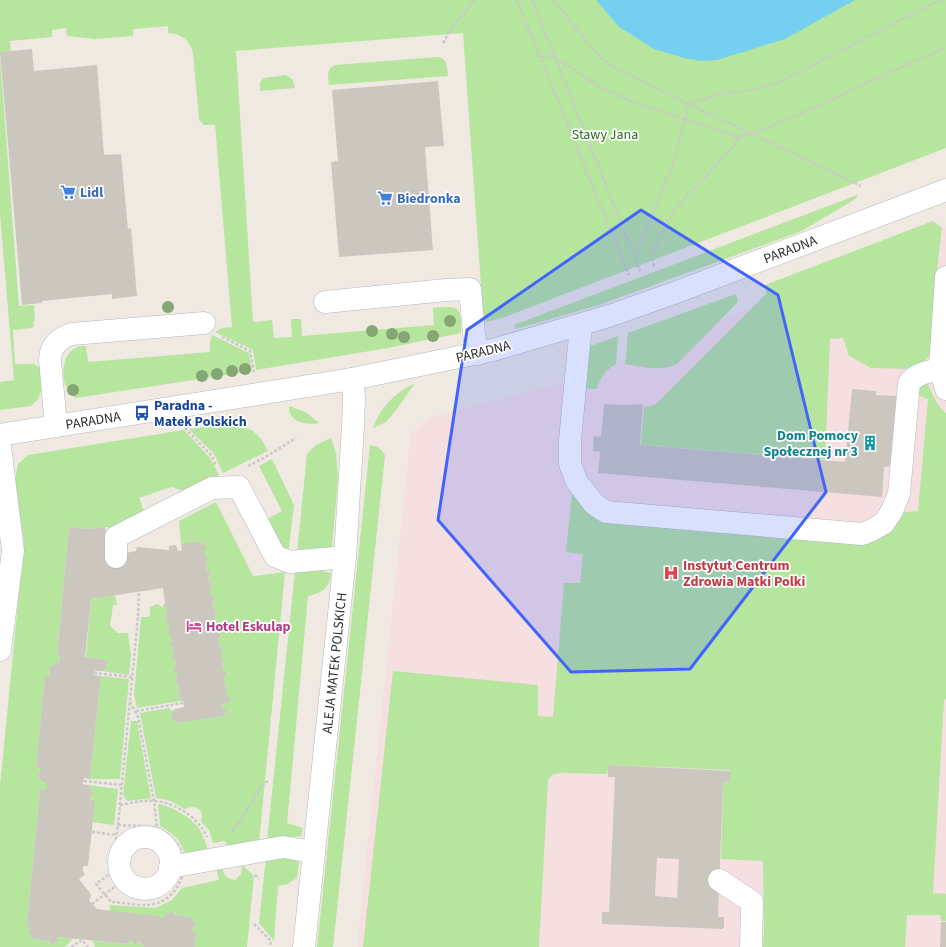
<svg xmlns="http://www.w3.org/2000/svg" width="946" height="947" font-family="'Source Sans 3',sans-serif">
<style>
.medical{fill:#f5dfe0}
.green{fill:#b6e59e}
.water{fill:#75cff0}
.building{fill:#cbc7bf;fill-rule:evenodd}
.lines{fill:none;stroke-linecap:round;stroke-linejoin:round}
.minor-casing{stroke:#b4b7c1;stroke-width:23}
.path{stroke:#c9c9c9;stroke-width:2.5;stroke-dasharray:3 2;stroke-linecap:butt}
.minor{stroke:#fff;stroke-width:22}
.tree{fill:#84a574}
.marked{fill:#4264fb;fill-opacity:0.2;stroke:#4264fb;stroke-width:3;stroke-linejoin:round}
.labels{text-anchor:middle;stroke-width:3.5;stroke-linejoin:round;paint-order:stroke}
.park-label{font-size:14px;fill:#2c6e1b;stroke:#fff}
.shop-label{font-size:14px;font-weight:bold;fill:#366cbe;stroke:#fff;text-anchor:start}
.street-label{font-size:14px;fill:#2e2e2e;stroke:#fff}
.transit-label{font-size:14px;font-weight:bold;fill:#164399;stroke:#fff;text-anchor:start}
.culture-label{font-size:14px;font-weight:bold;fill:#0d838f;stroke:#fff;text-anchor:end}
.health-label{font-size:14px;font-weight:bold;fill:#be3a42;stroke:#fff;text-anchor:start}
.hotel-label{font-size:14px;font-weight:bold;fill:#b23c85;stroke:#fff;text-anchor:start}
</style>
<rect width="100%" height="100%" fill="#efe9e1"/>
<polygon class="medical" points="946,227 946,947 357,947 411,433 429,418 581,378"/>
<g class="green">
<path d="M0,0H946V148L502,318L486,322L483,313L463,33L236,51L253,322L272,320L274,338L292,337L291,319H301L302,336L434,325L433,308C458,306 462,305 461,333L388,348L256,370L253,350L215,332L222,328L232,327L215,125H204L199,120L193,52C189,39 181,34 168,33V26L133,29V36L95,39L67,36L66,28L52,30V37L10,41L11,51L0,52Z"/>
<path d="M0,57L19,306L34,305L35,321H33L34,326L32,328L13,330L15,364C24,365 33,361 40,368L41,391L38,399L31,406L0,410V382L14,380L0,214Z"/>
<path d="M437,57C448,58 447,68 448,76L329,85C328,76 326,69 335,65Z"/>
<polygon points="286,75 293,80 295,88 260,91 260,82 264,78"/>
<polygon points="857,195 857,198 802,231 599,305 516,329 514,325"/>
<polygon points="933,221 942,228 938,261 931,354 920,366 912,369 871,368 849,356 843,338 830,339 825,460 641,445 644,407 655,405 766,294 765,285"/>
<path d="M736,294L738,302L677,364C659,372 644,367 625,364L628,333Z"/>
<path d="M212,335L249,353L252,371L76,398C73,396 69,393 67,389C59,373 64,344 86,346L88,362L210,352V343Z"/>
<path d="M618,336L616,364C605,371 601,376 597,389L583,388L588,347Z"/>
<path d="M927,382C932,393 936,405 946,413V699L944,700L933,893L946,894V921H941L940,915H907L905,947H763L764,928L763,861L721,859L723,782H730V770L611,765L608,767L607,774L564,773L553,774L548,780L539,947H363L393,671L538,685V716L553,717L564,583H580L583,554L566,552L573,483L583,500L845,542L904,512L918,511L928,399L917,395L920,387Z"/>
<path d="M415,383L396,410L386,422L373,428C380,407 395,393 415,383Z"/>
<path d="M289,406L307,413L319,423C307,426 288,422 289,406Z"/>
<polygon points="229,424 252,430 262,440 268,451 223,473 214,454 189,429"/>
<polygon points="184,430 210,458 219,475 184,491 171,487 139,498 146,516 115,529 105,527 90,529 69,527 57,655 60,656 59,663 55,663 48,669 50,672 49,677 45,677 36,767 40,768 40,772 37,775 43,782 47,783 47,789 40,789 27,924 31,929 28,932 34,939 49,941 53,945 57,941 57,937 73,939 65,947 0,947 0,786 24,542 15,480 18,464 28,455"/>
<polygon points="331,438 336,453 338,478 332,548 297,553 307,454 316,445"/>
<path d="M370,445C378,447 381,448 385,455L333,947H317Z"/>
<polygon points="272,459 294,505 288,555 282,552 265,520 282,511 259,466"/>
<path d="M216,502L253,576L285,572L259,843L228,847L225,841L213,843L209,830L201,822C205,808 196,805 184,809C175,802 167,799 156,798L140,713L169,708L173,712L171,713L172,719L177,723L224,716L227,712L223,709L222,703H228L231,698L227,695L224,678L227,674L224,671L222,664L225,660L221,658V653L223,649L219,646L218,639L221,635L217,632L216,628L219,624L215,621L214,614L217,610L213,608L212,603L215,599L211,596L210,589L213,586L209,582L208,577L211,574L207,571L206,563L209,560L205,557L199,541L181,544L179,521Z"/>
<path d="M314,569L331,573C330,588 322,593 308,596L287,823L303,828L301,836L267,841L295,571Z"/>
<polygon points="115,595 117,605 113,605 110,626 118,633 128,633 131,654 129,675 102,671 106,668 107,663 103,659 86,657 91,599"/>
<polygon points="157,604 166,609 167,616 165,620 169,623 169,628 167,632 170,634 172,641 170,646 173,648 174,653 171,657 175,659 176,666 173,670 177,673 177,678 175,681 178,684 180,692 177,695 181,698 181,701 137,708 134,695 141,617 147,617 150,616 150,607"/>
<polygon points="101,676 129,679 120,779 90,779"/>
<polygon points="131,721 137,721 151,798 127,801 123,795"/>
<polygon points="88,785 118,789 114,825 92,822 94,800 90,800 91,795 94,792"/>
<path d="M158,804C171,806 189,816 198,827C203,834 205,842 208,850L185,853C179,838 174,834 160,826Z"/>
<polygon points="282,855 299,862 297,878 287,884 278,886 274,941 259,923 266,857"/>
<path d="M221,864C224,874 224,878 235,880L241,874L242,865L254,876L247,947H195L196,932L193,931L192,927L196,924L190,917L175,915L171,912L165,917L110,911V905L155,908L172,900L182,888L219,880L216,866Z"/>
<polygon points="132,940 139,941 144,947 95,947 93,941 127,944"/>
</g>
<polygon class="water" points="596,0 855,0 785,39 717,60 700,61 684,58 654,49 619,27"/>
<g class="building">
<polygon points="32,49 34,71 97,65 104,155 121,154 128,229 131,228 137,296 112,299 112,294 42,301 42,303 22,305 0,52"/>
<polygon points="438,81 444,146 425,147 433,250 339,257 331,162 338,161 332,90"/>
<polygon points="852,389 876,391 876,395 898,396 892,466 884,467 882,497 598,473 600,452 593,451 594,436 601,437 604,404 623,405 643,404 640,445 845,462"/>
<polygon points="69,527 90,529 105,527 110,556 136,551 137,547 169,550 169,546 176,545 178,551 182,550 181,544 199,541 207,547 204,551 205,557 209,560 206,563 207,571 211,574 208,577 209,582 213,586 210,589 211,596 215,599 212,603 213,608 217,610 214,614 215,621 219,624 216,628 217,632 221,635 218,639 219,646 223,649 221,653 221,658 225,660 222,664 224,671 227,674 224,678 227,695 231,698 228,703 222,703 223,709 227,711 224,716 177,723 172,719 171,713 175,709 184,707 183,701 181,701 181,698 177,695 180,692 178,684 175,681 177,678 177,673 173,670 176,666 175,659 171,657 174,653 173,648 169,645 172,641 170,634 167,632 169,628 169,623 165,620 167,616 166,609 163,606 165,603 163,588 91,599 85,657 103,659 107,663 106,668 102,671 95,671 94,673 94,675 101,676 90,779 84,778 83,784 88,785 94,793 91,795 90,800 95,800 88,866 83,866 83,871 85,874 79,879 90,893 91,896 89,900 97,909 165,917 171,911 175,915 190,917 196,924 192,927 193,931 196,932 195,947 144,947 139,941 135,944 132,940 127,944 57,937 57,941 53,945 49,941 34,939 27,932 31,929 27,924 40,789 47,789 47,783 43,782 37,775 40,772 40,768 36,767 45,676 49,677 50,672 48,669 55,663 59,663 60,656 57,656"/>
<path d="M609,765L730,771V782H723L718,917H724V927L722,929L602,924V912H609L615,777H608V766ZM657,858L679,859L677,898L655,896Z"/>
<polygon points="941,922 946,922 946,947 940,947"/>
</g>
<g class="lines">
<g class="minor-casing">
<g id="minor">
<polyline points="946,277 940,366 946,389"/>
<polyline points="325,302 446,290 470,289 474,334 478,354"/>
<path d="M581,325L570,440V464L577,482L594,504L606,512L862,534L872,530L884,523L892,511L899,493L909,383C916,373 929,372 940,369"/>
<path d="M56,426L50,360C50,346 59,338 72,334L204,323"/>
<polyline points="0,435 352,379 493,350 609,316 674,293 946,190"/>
<polyline points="0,446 13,551 0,650"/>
<polyline points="116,557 116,537 212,488 239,487 275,556 290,562 345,557"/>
<circle cx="145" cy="863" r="26"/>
<polyline points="170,867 283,847 314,852"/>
<polyline points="719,880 752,902 751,947"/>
<polyline points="304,947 345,557 353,426 354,397 352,379"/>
</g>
</g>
<g class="path">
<polyline points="517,0 629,275"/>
<polyline points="532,0 640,271"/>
<polyline points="553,0 599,56 610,65 689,104 724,93 751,90 775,84 940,0"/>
<polyline points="443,43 453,26 475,0"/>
<polyline points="541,57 547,56 554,57 600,87 638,104 739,137"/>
<polyline points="635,256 673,164 689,104 861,186"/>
<polyline points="654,266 652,258 653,252 675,209 731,149 739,137 771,127 946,47"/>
<polyline points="222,337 250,351 254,372"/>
<polyline points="185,428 212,456 216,466"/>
<polyline points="248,466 262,459 296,438"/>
<polyline points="94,673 132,677"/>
<polyline points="130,702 138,717 154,801 157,828"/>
<polyline points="136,711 183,703"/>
<polyline points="84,781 122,785"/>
<path d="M120,805C131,803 141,800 152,801C174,801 198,817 207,837"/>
<path d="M118,825C127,826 150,825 158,828C168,832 179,843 183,854C188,873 177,895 160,902C145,909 126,902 111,902L96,884L111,873Z"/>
<polyline points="118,825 138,617 139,591"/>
<polyline points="92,832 117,835"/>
<polyline points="232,832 257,795 261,786 269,780"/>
<polyline points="255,875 259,879"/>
<polyline points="92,904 125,879"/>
<polyline points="254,924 271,941 270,947"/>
<polyline points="71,947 82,940 88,947"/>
</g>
<use href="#minor" class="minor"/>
</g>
<g class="tree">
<circle cx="168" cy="307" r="6"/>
<circle cx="450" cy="321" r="6"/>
<circle cx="372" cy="331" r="6"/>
<circle cx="392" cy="334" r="6"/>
<circle cx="433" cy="336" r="6"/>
<circle cx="404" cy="337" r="6"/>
<circle cx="245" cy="369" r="6"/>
<circle cx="232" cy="371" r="6"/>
<circle cx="217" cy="374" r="6"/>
<circle cx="202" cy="376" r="6"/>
<circle cx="73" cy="390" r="6"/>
</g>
<path class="marked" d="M641,210L778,295L826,492L690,669L571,672L438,520L467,330Z"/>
<defs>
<g id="supermarket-bare" transform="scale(1.2)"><path d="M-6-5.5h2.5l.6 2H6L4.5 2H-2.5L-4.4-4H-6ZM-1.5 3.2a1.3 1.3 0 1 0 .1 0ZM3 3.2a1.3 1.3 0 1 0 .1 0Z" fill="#3f7fe0" stroke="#fff" stroke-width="2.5" paint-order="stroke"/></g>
<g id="bus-bare" transform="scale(1.2)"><path d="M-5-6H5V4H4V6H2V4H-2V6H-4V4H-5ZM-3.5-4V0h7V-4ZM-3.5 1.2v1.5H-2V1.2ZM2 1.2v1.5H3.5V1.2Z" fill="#1a4fb4" stroke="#fff" stroke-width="2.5" paint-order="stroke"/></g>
<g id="building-bare" transform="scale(1.2)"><path d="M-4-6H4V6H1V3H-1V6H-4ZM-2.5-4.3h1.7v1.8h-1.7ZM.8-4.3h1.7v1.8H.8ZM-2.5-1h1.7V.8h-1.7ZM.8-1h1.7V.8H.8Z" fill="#0f9aa8" stroke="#fff" stroke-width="2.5" paint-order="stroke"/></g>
<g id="hospital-bare" transform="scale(1.2)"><path d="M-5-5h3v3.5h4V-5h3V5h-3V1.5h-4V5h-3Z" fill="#e0444e" stroke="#fff" stroke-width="2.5" paint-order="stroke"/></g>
<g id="hotel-bare" transform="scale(1.2)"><path d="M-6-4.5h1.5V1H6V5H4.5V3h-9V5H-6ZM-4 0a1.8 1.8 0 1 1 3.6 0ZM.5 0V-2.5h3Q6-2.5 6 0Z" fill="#d1479c" stroke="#fff" stroke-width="2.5" paint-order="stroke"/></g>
</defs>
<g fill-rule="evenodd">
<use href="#supermarket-bare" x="68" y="192"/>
<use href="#supermarket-bare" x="385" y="198"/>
<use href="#bus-bare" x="142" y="413"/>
<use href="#building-bare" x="870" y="443"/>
<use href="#hospital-bare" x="671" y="573"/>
<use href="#hotel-bare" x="194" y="626"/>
</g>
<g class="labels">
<g class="park-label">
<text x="605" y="139">Stawy Jana</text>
</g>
<g class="shop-label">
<text x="80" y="197">Lidl</text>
<text x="397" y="203">Biedronka</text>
</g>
<g class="street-label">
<text transform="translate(790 249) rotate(-21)" y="5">PARADNA</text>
<text transform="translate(483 351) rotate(-14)" y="5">PARADNA</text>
<text transform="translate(93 420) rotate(-9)" y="5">PARADNA</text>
<text transform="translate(334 663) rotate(-84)" y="5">ALEJA MATEK POLSKICH</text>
</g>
<g class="transit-label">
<text x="154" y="410">Paradna -<tspan x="154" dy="16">Matek Polskich</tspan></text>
</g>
<g class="culture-label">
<text x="858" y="440">Dom Pomocy<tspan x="858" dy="16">Społecznej nr 3</tspan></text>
</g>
<g class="health-label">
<text x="683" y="570">Instytut Centrum<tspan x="683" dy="16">Zdrowia Matki Polki</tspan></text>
</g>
<g class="hotel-label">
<text x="206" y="631">Hotel Eskulap</text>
</g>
</g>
</svg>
